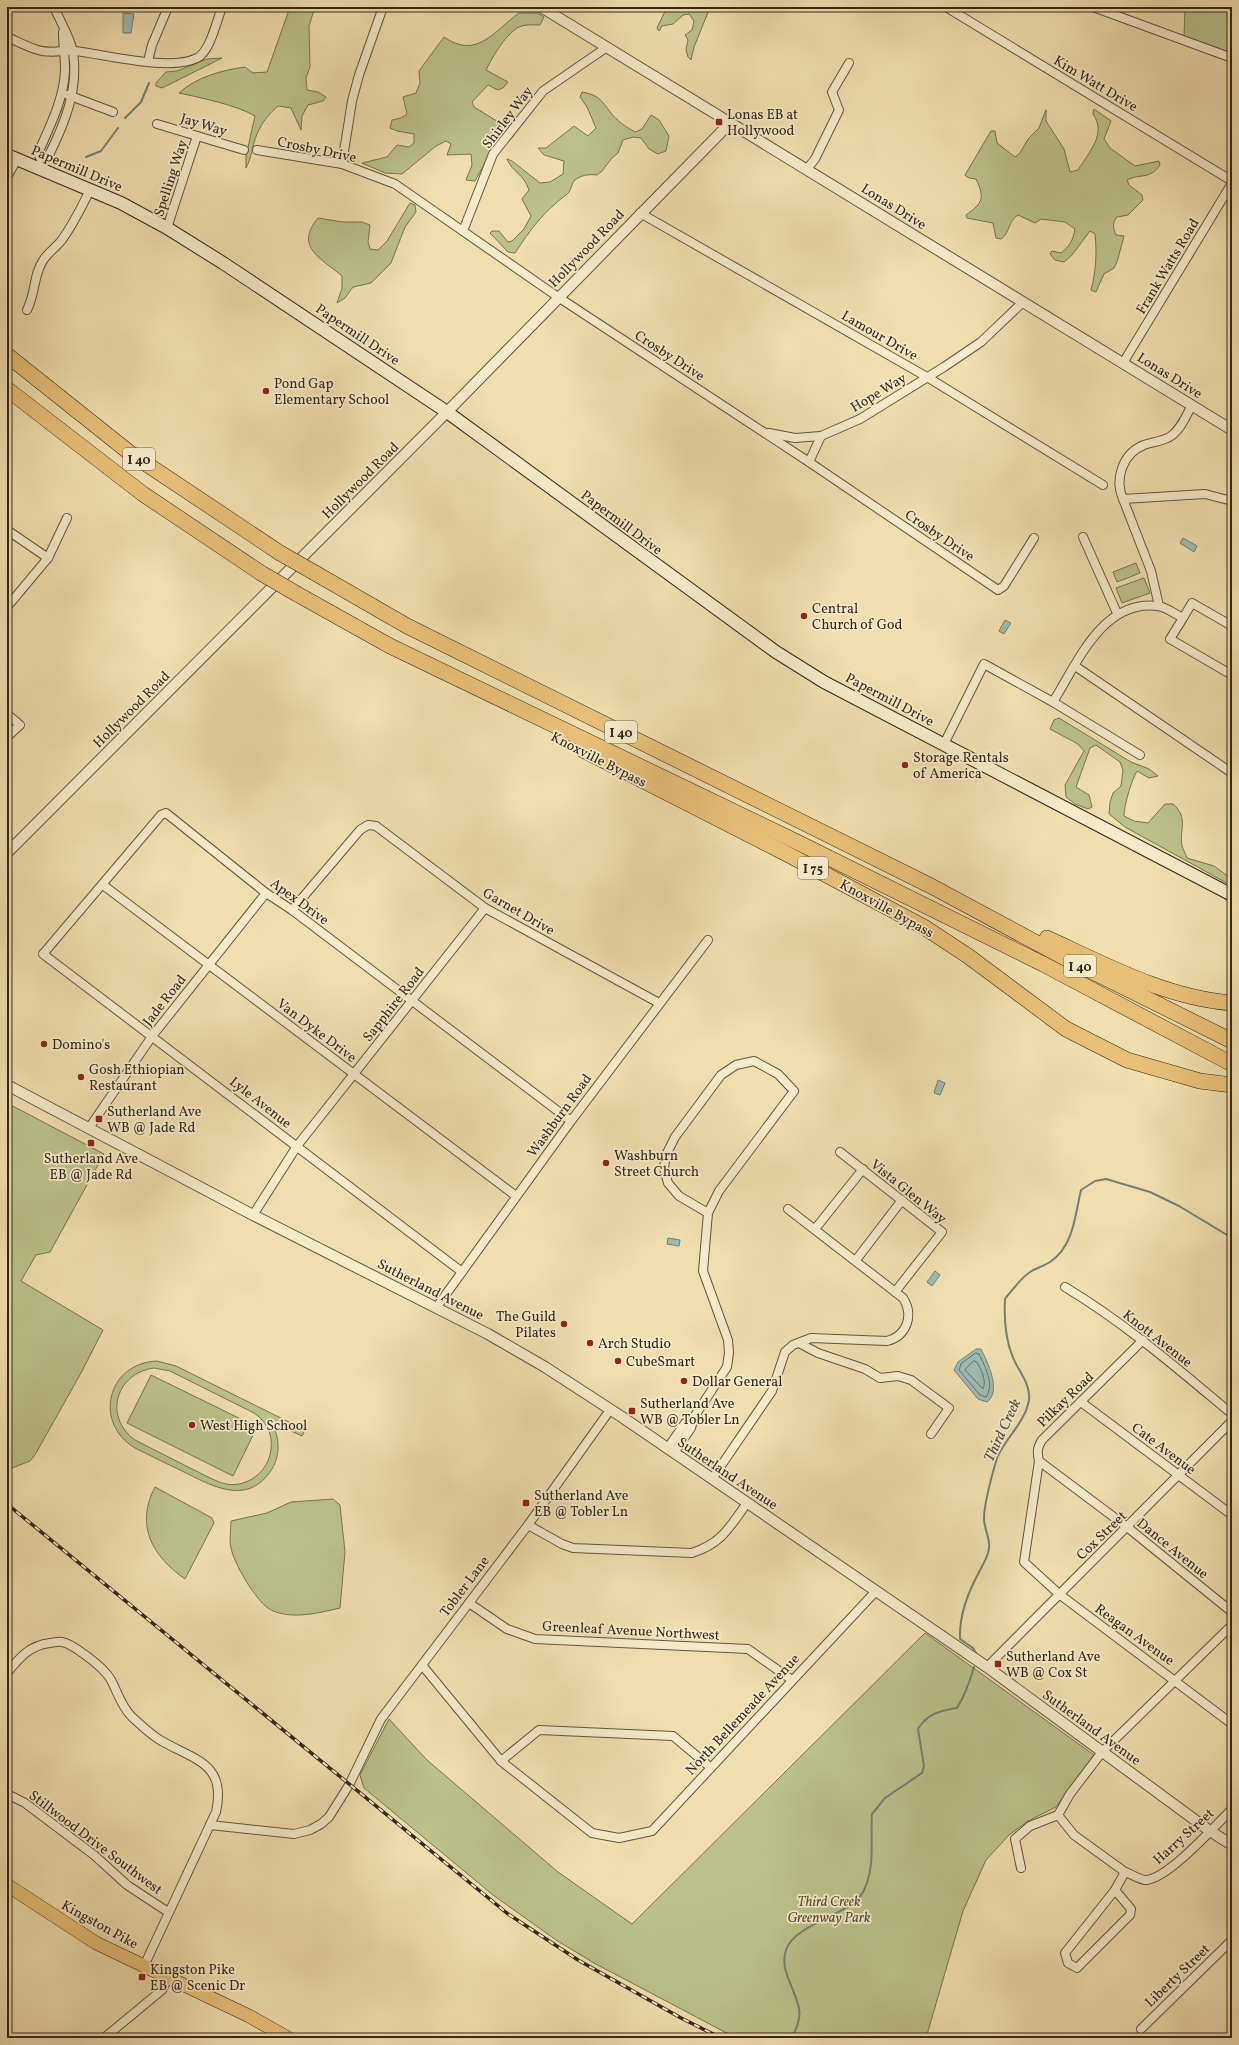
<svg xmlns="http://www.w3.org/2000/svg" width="1239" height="2045" font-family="Vollkorn,serif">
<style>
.green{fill:#bbc18a;stroke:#787452;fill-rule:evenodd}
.water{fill:#9dbbb3;stroke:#738076}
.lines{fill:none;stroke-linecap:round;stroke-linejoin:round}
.shore{stroke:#687166;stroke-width:1}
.stream{stroke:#738076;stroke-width:2}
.minor-casing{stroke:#63553f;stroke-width:10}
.tertiary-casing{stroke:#63553f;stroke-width:12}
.secondary-casing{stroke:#34271a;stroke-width:14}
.primary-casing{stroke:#34271a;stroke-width:14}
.motorway-casing{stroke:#34271a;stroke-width:16}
.minor{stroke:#f5eaca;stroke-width:8}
.tertiary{stroke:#f5eaca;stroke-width:10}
.secondary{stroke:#f5eaca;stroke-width:12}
.primary{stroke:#e8bf77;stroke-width:13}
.motorway{stroke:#e8bf77;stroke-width:15}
.rail-casing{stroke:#34271a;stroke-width:3.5}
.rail{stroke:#f5eaca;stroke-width:2;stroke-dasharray:6;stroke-linecap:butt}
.motorway-bridge-casing{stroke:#34271a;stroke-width:16;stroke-linecap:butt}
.motorway-bridge{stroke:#e8bf77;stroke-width:15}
.poi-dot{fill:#8f2418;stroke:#f5eaca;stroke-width:1.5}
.labels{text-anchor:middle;stroke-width:3.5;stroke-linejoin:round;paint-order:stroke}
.shield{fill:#f5eaca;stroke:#6e624f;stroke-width:1}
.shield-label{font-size:13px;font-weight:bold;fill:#34271a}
.street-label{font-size:14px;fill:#34271a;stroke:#f5eaca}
.poi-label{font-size:14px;fill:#34271a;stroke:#f5eaca;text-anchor:start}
.park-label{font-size:14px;font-style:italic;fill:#564e36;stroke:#f5eaca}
.water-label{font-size:15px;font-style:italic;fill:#4e4c40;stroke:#f5eaca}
</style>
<rect width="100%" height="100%" fill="#f0deae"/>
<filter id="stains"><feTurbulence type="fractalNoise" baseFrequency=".005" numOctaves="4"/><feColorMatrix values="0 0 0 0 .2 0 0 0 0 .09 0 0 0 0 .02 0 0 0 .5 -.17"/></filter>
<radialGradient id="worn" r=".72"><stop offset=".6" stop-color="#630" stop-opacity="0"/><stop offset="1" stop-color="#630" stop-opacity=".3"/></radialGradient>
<g class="green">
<path d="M290,7H315L309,26L310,67L306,78L307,90L318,92L326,97L323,101L308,105L302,116L301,130L291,108L278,106C269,114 262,122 257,134C252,146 252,157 246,168V156L255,116C236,105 202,98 179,93C196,77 223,70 245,67L253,73L267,72Z"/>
<polygon points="667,7 712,7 709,10 694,47 691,60 688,57 686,50 688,40 685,35 692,30 694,21 689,14 683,15 673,24 662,26 659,31 657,28"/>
<polygon points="1187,7 1232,7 1232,53 1184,37 1185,9"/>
<path d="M519,13H537L544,17L540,25C532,25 524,24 517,28C504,37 493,56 486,70L508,82L503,88L498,90L488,85L472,102L474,107L505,126L475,181L466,180L472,165L471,154L447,155L451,144L446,141L436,146L402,174L385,173L362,163L387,157L397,145L409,147L414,143V134L397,131L390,128L392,120L401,118L407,114L403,97L416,93L420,83L419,71L444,37C477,60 494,31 519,13Z"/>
<polygon points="222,58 162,88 156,86 156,83 166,72 177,71 207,59"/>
<path d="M582,92C599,95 601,100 611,113C617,121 626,127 635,132L642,129L651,115L659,120L669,136L666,151L658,154L649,149L641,138L633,137L623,140L618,153L612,158L602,171L597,175C589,174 580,175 574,181C571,185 571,192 566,195C544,211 530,230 515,253L508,252L490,233L492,231H499L508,242L512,241L524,229L531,216L522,199L529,190C523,173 513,173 507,159L512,161L540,183L550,182L563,174L564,161L544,155L538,148H546L574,126L588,136L596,128L587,107L580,97Z"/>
<path d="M1094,109L1111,121L1104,139L1110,148L1135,166L1159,161L1160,165C1150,180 1141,173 1127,180L1129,185L1142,195L1143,200L1128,215L1117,217C1112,223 1113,228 1116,235L1124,236L1117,262L1114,268L1104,274L1096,292L1091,290C1096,272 1097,253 1095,234L1090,231L1072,255L1064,262L1055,260L1050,254L1052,251L1061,253C1070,246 1073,240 1075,229L1065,222L1041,219L1035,223L1018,215C1008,221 1010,233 1001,239L996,238L993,223L967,218L966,215C983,203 985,198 976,179L969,178L965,175L991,131H995L997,143L1015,157L1020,153L1028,139L1039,128L1046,110V121L1064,149L1070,172L1078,170C1089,152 1107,134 1093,114Z"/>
<path d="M410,203L415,205L416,212L405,227L391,263L371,283L353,287L345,298L337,303L342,288V276C321,258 294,247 318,218L343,222H362L370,225L368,242L370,249L378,250L387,241Z"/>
<polygon points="1136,563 1140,573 1117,582 1113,572"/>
<polygon points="1144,578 1150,593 1122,603 1116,588"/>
<path d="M1059,718L1131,762L1149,769L1158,776L1149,778L1137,771C1131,781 1124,806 1124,816L1134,821L1148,823L1165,804H1173C1189,818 1179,829 1182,846C1183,850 1186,854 1187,858L1214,866L1232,879V886L1125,827L1109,814L1110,802L1113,793L1121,786L1123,770L1120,762L1096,745L1090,748L1076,787L1089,795L1092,807L1088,809L1075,804L1066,797L1065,785L1084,751L1078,744L1050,729L1054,720Z"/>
<polygon points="7,1103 104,1154 50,1252 36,1255 21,1281 103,1330 81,1373 36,1453 30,1461 7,1470"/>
<path d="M157,1361L176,1366L305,1430L302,1436L272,1422C279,1437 281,1454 272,1469C248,1507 212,1486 182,1471C167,1464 151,1456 135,1448C93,1423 107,1363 157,1361ZM154,1368L170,1371L254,1413C266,1421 273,1434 271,1449C269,1471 248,1488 226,1484C214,1481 203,1474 192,1469C173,1459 154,1450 135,1440C103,1417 116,1373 154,1368Z"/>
<polygon points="151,1375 257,1427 233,1476 127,1423"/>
<path d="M155,1487L212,1518L214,1523L185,1579C152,1556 135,1525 155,1487Z"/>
<path d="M333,1499L340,1505L345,1552L340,1608C319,1613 292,1620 271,1610C257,1603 234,1564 231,1548C229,1540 231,1529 231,1521L267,1513L291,1502Z"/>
<polygon points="925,1633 1094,1755 1056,1807 1028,1821 1009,1835 986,1860 963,1911 926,2038 736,2038 594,1963 556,1940 493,1895 364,1788 360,1775 389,1719 427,1760 558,1872 632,1924"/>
</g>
<g class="water">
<polygon points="123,13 134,14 131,33 123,33"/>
<polygon points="1183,538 1197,546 1194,552 1180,543"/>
<polygon points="1005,620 1011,623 1004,634 999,631"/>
<polygon points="938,1080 945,1083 940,1095 934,1093"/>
<polygon points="668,1238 680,1240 679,1246 667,1244"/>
<polygon points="935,1271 940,1275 932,1286 927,1282"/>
<path d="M976,1349H981C987,1361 1002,1391 987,1402L978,1399L954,1370L958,1362Z"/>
</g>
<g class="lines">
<g class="shore">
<path d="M976,1353L979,1354C985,1367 995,1384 986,1397L980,1395L959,1370L961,1364Z"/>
<path d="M974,1361L977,1362C981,1370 987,1380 983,1389L965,1370Z"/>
</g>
<g class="stream">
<polyline points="125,118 141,102 149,83"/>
<polyline points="86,157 101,151 118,128"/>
<path d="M976,1653L973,1648L960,1639C959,1615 968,1593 979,1572C982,1566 986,1560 988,1553C992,1541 984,1530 984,1518C984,1504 993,1471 997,1458C1006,1437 1025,1423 1029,1400C1031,1383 1017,1370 1012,1355C1005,1337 1004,1318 1005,1299C1012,1290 1021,1278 1030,1272C1036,1268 1044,1266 1050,1262C1074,1246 1075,1215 1081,1190L1095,1181L1106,1179L1150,1192L1179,1206L1232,1238"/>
<path d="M792,2038C796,2029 801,2019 799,2009C796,1989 779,1971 786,1950C795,1923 851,1915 863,1892C876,1867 870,1840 872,1814L885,1798L922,1773L924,1766L918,1729C928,1713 940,1711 957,1708C965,1695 970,1681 974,1667"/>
</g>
<g class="minor-casing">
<g id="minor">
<polyline points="946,7 1232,181"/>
<polyline points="1093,7 1232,58"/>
<path d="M7,37C17,41 27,47 38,50C51,54 62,50 74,51C105,54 169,72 197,58C210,52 217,20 222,7"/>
<polyline points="148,61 152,45 168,7"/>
<polyline points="68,95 113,112"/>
<polyline points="157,124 244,150"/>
<polyline points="257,150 342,164 395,184 558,297 809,462 998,590 1004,586 1034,538"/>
<path d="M41,160L38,153C50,126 64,99 65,70C65,57 63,44 63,32"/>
<polyline points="342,164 352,101 359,75 383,7"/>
<path d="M37,168C41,161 46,159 49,155C65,123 79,88 73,52C70,37 60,21 54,7"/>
<polyline points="807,169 815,159 839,110 832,92 849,63"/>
<polyline points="7,177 17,159"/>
<polyline points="640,213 927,377 1103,485"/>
<polyline points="167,228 197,136"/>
<polyline points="463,231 493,154 543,91 607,47"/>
<path d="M27,310C36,293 33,274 44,259C49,252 56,247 61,241C73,225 81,208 90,190"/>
<polyline points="1123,363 1232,183"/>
<polyline points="769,433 795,438 821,436"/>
<polyline points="809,462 821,436 860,419 944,367 981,342 1023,302"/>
<path d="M1123,499C1114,479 1123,453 1144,445C1153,442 1164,441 1171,436C1181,429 1186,416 1192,405"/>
<polyline points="7,530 48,558"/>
<polyline points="1083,537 1117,613"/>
<polyline points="1159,606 1151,571 1123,499 1205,494 1232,501"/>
<polyline points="7,607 48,558 67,518"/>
<polyline points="1183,618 1170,639 1232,675"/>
<polyline points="1075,666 1232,773"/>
<path d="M1053,702C1077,664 1102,599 1158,606C1166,607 1175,614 1183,618L1192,603L1232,626"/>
<polyline points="7,714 20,725 7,737"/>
<polyline points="944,744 984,664 1053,702 1140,755"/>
<polyline points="103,885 516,1196"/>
<polyline points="292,910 360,830 368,825 376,826 485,908 659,1003"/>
<polyline points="89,1128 153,1035 266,893"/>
<polyline points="840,1152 942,1232 895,1292"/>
<polyline points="253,1215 297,1146 485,908"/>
<polyline points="815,1229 863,1169"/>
<polyline points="856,1260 902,1200"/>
<polyline points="462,1272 43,954 161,815 166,813 266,893 292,910 571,1121"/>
<path d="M1065,1287C1125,1323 1178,1369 1232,1414"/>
<polyline points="436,1308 571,1121 708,940"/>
<path d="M1143,1340L1042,1440C1037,1448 1037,1452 1039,1461L1024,1562L1059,1594L1232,1724"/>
<polyline points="799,1343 818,1353 865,1369 880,1378 898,1376 911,1380 949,1408 931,1434"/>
<polyline points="1081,1402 1232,1515"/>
<polyline points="667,1449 685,1423 694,1417"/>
<polyline points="674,1453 691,1428 694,1417 727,1367 729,1353 728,1340 703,1271 708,1213 719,1191 794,1091 778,1074 754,1061 736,1065 721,1075 675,1137 666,1155 664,1168 668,1183 679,1196 708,1213"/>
<polyline points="1039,1461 1127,1527 1232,1612"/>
<path d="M712,1479L772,1391L785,1352L793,1345L811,1338L887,1341C907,1336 914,1315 903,1298L788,1209"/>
<path d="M528,1525L562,1544L573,1548L692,1553C722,1543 729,1528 747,1503"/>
<polyline points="469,1603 507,1629 535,1639 748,1649 792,1680"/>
<polyline points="422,1665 501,1761 592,1833 619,1838 652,1831 876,1591"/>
<polyline points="987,1667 1232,1421"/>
<path d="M7,1673C19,1658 30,1645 50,1643C53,1643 58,1641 62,1642C70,1643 81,1652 88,1657C96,1663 106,1671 111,1680C118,1693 121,1706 132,1717C141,1725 150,1734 160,1740C193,1760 227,1762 216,1812L144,1966"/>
<polyline points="501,1761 539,1730 673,1736 710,1767"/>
<polyline points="7,1794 25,1803 94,1855 127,1885 168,1912"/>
<polyline points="1058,1815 1070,1794 1102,1752 1232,1625"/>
<polyline points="1058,1815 1074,1835 1125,1872"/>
<polyline points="210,1825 294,1834 310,1830 321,1824 329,1817 349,1785 381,1719 528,1525 610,1410"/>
<polyline points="1021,1868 1015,1839 1030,1826 1058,1815"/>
<path d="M1115,1890L1131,1909L1130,1915L1077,1968L1068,1963L1065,1953L1115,1890L1125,1872C1131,1874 1139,1879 1145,1880C1167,1880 1215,1826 1232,1809"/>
<polyline points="1141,2029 1232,1940"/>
<polyline points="104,2038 162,1990 168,1978"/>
</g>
</g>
<g class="tertiary-casing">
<g id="tertiary">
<polyline points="541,7 1232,430"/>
<polyline points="7,853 447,412 730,123"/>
<polyline points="7,1085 253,1215 488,1334 545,1367 622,1417 987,1667 1210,1831 1232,1845"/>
</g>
</g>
<g class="secondary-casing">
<polyline id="secondary" points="7,155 121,203 167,228 223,263 447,412 776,652 824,682 1232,895"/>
</g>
<g class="primary-casing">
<polyline id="primary" points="7,1885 96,1943 249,2016 288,2038"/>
</g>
<g class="motorway-casing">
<g id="motorway">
<polyline points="7,355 130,453 280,553"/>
<polyline points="7,389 143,494 261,573"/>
<polyline points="315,573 407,626 931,886 1063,957 1232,1041"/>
<polyline points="297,594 390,646 799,843 1043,964 1232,1064"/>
<polyline points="583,750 789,855 924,927 968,956 1066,1029 1127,1060 1200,1081 1232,1085"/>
<path d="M1047,938C1106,965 1166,998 1232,1003"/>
</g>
</g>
<use href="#minor" class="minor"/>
<use href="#tertiary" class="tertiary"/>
<use href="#secondary" class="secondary"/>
<use href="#primary" class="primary"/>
<use href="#motorway" class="motorway"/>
<g class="rail-casing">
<polyline id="rail" points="7,1504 508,1914 578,1960 681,2018 721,2038"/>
</g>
<use href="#rail" class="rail"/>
<g class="motorway-bridge-casing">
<g id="motorway-bridge">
<polyline points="280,553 315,573"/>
<polyline points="261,573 297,594"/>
</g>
</g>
<use href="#motorway-bridge" class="motorway-bridge"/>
</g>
<g class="poi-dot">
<rect x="715" y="118" width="8" height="8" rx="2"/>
<circle cx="266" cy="391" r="4"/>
<circle cx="804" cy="616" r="4"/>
<circle cx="905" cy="765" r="4"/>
<circle cx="44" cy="1044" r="4"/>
<circle cx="81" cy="1077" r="4"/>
<rect x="95" y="1115" width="8" height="8" rx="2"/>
<rect x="87" y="1139" width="8" height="8" rx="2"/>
<circle cx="606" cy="1163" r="4"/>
<circle cx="564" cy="1324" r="4"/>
<circle cx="590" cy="1343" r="4"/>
<circle cx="618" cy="1361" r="4"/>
<circle cx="684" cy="1381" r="4"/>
<rect x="628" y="1407" width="8" height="8" rx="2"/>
<circle cx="192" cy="1425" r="4"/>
<rect x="522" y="1499" width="8" height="8" rx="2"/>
<rect x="994" y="1660" width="8" height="8" rx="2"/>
<rect x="138" y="1973" width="8" height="8" rx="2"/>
</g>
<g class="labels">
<g class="shield">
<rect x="123" y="448" width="32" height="22" rx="3"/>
<rect x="605" y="721" width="32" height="22" rx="3"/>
<rect x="798" y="857" width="30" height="22" rx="3"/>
<rect x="1064" y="955" width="32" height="22" rx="3"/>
</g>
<g class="shield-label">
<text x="139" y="464">I 40</text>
<text x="621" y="737">I 40</text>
<text x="813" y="873">I 75</text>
<text x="1080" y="971">I 40</text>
</g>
<g class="street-label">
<text transform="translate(1096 83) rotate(31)" y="5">Kim Watt Drive</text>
<text transform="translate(507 117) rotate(-53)" y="5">Shirley Way</text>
<text transform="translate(204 124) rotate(17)" y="5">Jay Way</text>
<text transform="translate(317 149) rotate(12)" y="5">Crosby Drive</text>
<text transform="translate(77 168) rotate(23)" y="5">Papermill Drive</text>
<text transform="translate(170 178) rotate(-72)" y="5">Spelling Way</text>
<text transform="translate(894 206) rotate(32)" y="5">Lonas Drive</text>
<text transform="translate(586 248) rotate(-46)" y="5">Hollywood Road</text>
<text transform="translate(1167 266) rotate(-59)" y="5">Frank Watts Road</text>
<text transform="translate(358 334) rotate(34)" y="5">Papermill Drive</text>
<text transform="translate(880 335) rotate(30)" y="5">Lamour Drive</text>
<text transform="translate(670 355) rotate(33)" y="5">Crosby Drive</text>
<text transform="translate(1170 375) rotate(32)" y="5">Lonas Drive</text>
<text transform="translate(878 392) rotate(-31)" y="5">Hope Way</text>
<text transform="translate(360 480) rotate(-45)" y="5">Hollywood Road</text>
<text transform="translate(622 522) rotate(37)" y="5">Papermill Drive</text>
<text transform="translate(940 535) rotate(34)" y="5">Crosby Drive</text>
<text transform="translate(890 699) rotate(28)" y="5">Papermill Drive</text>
<text transform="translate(131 709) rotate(-45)" y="5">Hollywood Road</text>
<text transform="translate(599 759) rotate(27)" y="5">Knoxville Bypass</text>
<text transform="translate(300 901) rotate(36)" y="5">Apex Drive</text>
<text transform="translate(887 908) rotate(29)" y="5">Knoxville Bypass</text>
<text transform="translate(519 911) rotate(30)" y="5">Garnet Drive</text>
<text transform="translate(164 1000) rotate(-52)" y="5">Jade Road</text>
<text transform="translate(393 1004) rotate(-52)" y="5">Sapphire Road</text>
<text transform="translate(317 1030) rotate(37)" y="5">Van Dyke Drive</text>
<text transform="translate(261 1102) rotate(38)" y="5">Lyle Avenue</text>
<text transform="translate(559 1115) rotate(-54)" y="5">Washburn Road</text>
<text transform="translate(909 1191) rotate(39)" y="5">Vista Glen Way</text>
<text transform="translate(431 1289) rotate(27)" y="5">Sutherland Avenue</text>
<text transform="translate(1158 1338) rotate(38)" y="5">Knott Avenue</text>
<text transform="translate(1065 1399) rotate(-44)" y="5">Pilkay Road</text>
<text transform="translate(1164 1448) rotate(37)" y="5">Cate Avenue</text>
<text transform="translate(728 1473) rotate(34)" y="5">Sutherland Avenue</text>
<text transform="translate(1101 1535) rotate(-44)" y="5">Cox Street</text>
<text transform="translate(1173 1548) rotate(39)" y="5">Dance Avenue</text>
<text transform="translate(464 1586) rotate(-53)" y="5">Tobler Lane</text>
<text transform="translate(631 1630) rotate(3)" y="5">Greenleaf Avenue Northwest</text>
<text transform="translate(1135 1634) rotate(36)" y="5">Reagan Avenue</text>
<text transform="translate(742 1714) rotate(-47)" y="5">North Bellemeade Avenue</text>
<text transform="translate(1092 1727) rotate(36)" y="5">Sutherland Avenue</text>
<text transform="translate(1183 1836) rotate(-42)" y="5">Harry Street</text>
<text transform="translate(96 1842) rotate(37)" y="5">Stillwood Drive Southwest</text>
<text transform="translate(100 1924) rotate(29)" y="5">Kingston Pike</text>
<text transform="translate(1177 1975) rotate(-44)" y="5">Liberty Street</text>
</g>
<g class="poi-label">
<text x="727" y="119">Lonas EB at<tspan x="727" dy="16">Hollywood</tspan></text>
<text x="274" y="388">Pond Gap<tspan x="274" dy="16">Elementary School</tspan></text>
<text x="812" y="613">Central<tspan x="812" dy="16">Church of God</tspan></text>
<text x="913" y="762">Storage Rentals<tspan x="913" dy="16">of America</tspan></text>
<text x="52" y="1049">Domino's</text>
<text x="89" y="1074">Gosh Ethiopian<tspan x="89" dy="16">Restaurant</tspan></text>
<text x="107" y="1116">Sutherland Ave<tspan x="107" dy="16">WB @ Jade Rd</tspan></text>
<text x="614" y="1160">Washburn<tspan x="614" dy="16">Street Church</tspan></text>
<text x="91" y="1163" text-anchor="middle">Sutherland Ave<tspan x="91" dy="16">EB @ Jade Rd</tspan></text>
<text x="556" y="1321" text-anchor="end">The Guild<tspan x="556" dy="16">Pilates</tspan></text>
<text x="598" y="1348">Arch Studio</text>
<text x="626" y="1366">CubeSmart</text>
<text x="692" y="1386">Dollar General</text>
<text x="640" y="1408">Sutherland Ave<tspan x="640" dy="16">WB @ Tobler Ln</tspan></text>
<text x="200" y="1430">West High School</text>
<text x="534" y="1500">Sutherland Ave<tspan x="534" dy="16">EB @ Tobler Ln</tspan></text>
<text x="1006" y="1661">Sutherland Ave<tspan x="1006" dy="16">WB @ Cox St</tspan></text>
<text x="150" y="1974">Kingston Pike<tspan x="150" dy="16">EB @ Scenic Dr</tspan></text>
</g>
<g class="park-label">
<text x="829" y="1906">Third Creek<tspan x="829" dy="16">Greenway Park</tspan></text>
</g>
<g class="water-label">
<text transform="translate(1002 1430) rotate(-65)" y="5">Third Creek</text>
</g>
</g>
<rect width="1239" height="2045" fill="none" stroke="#f0deae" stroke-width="24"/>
<rect x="8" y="8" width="1223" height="2029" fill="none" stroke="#34271a" stroke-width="2"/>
<rect x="12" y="12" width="1215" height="2021" fill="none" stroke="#34271a"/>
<rect width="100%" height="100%" filter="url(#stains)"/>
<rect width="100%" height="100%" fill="url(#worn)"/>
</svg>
